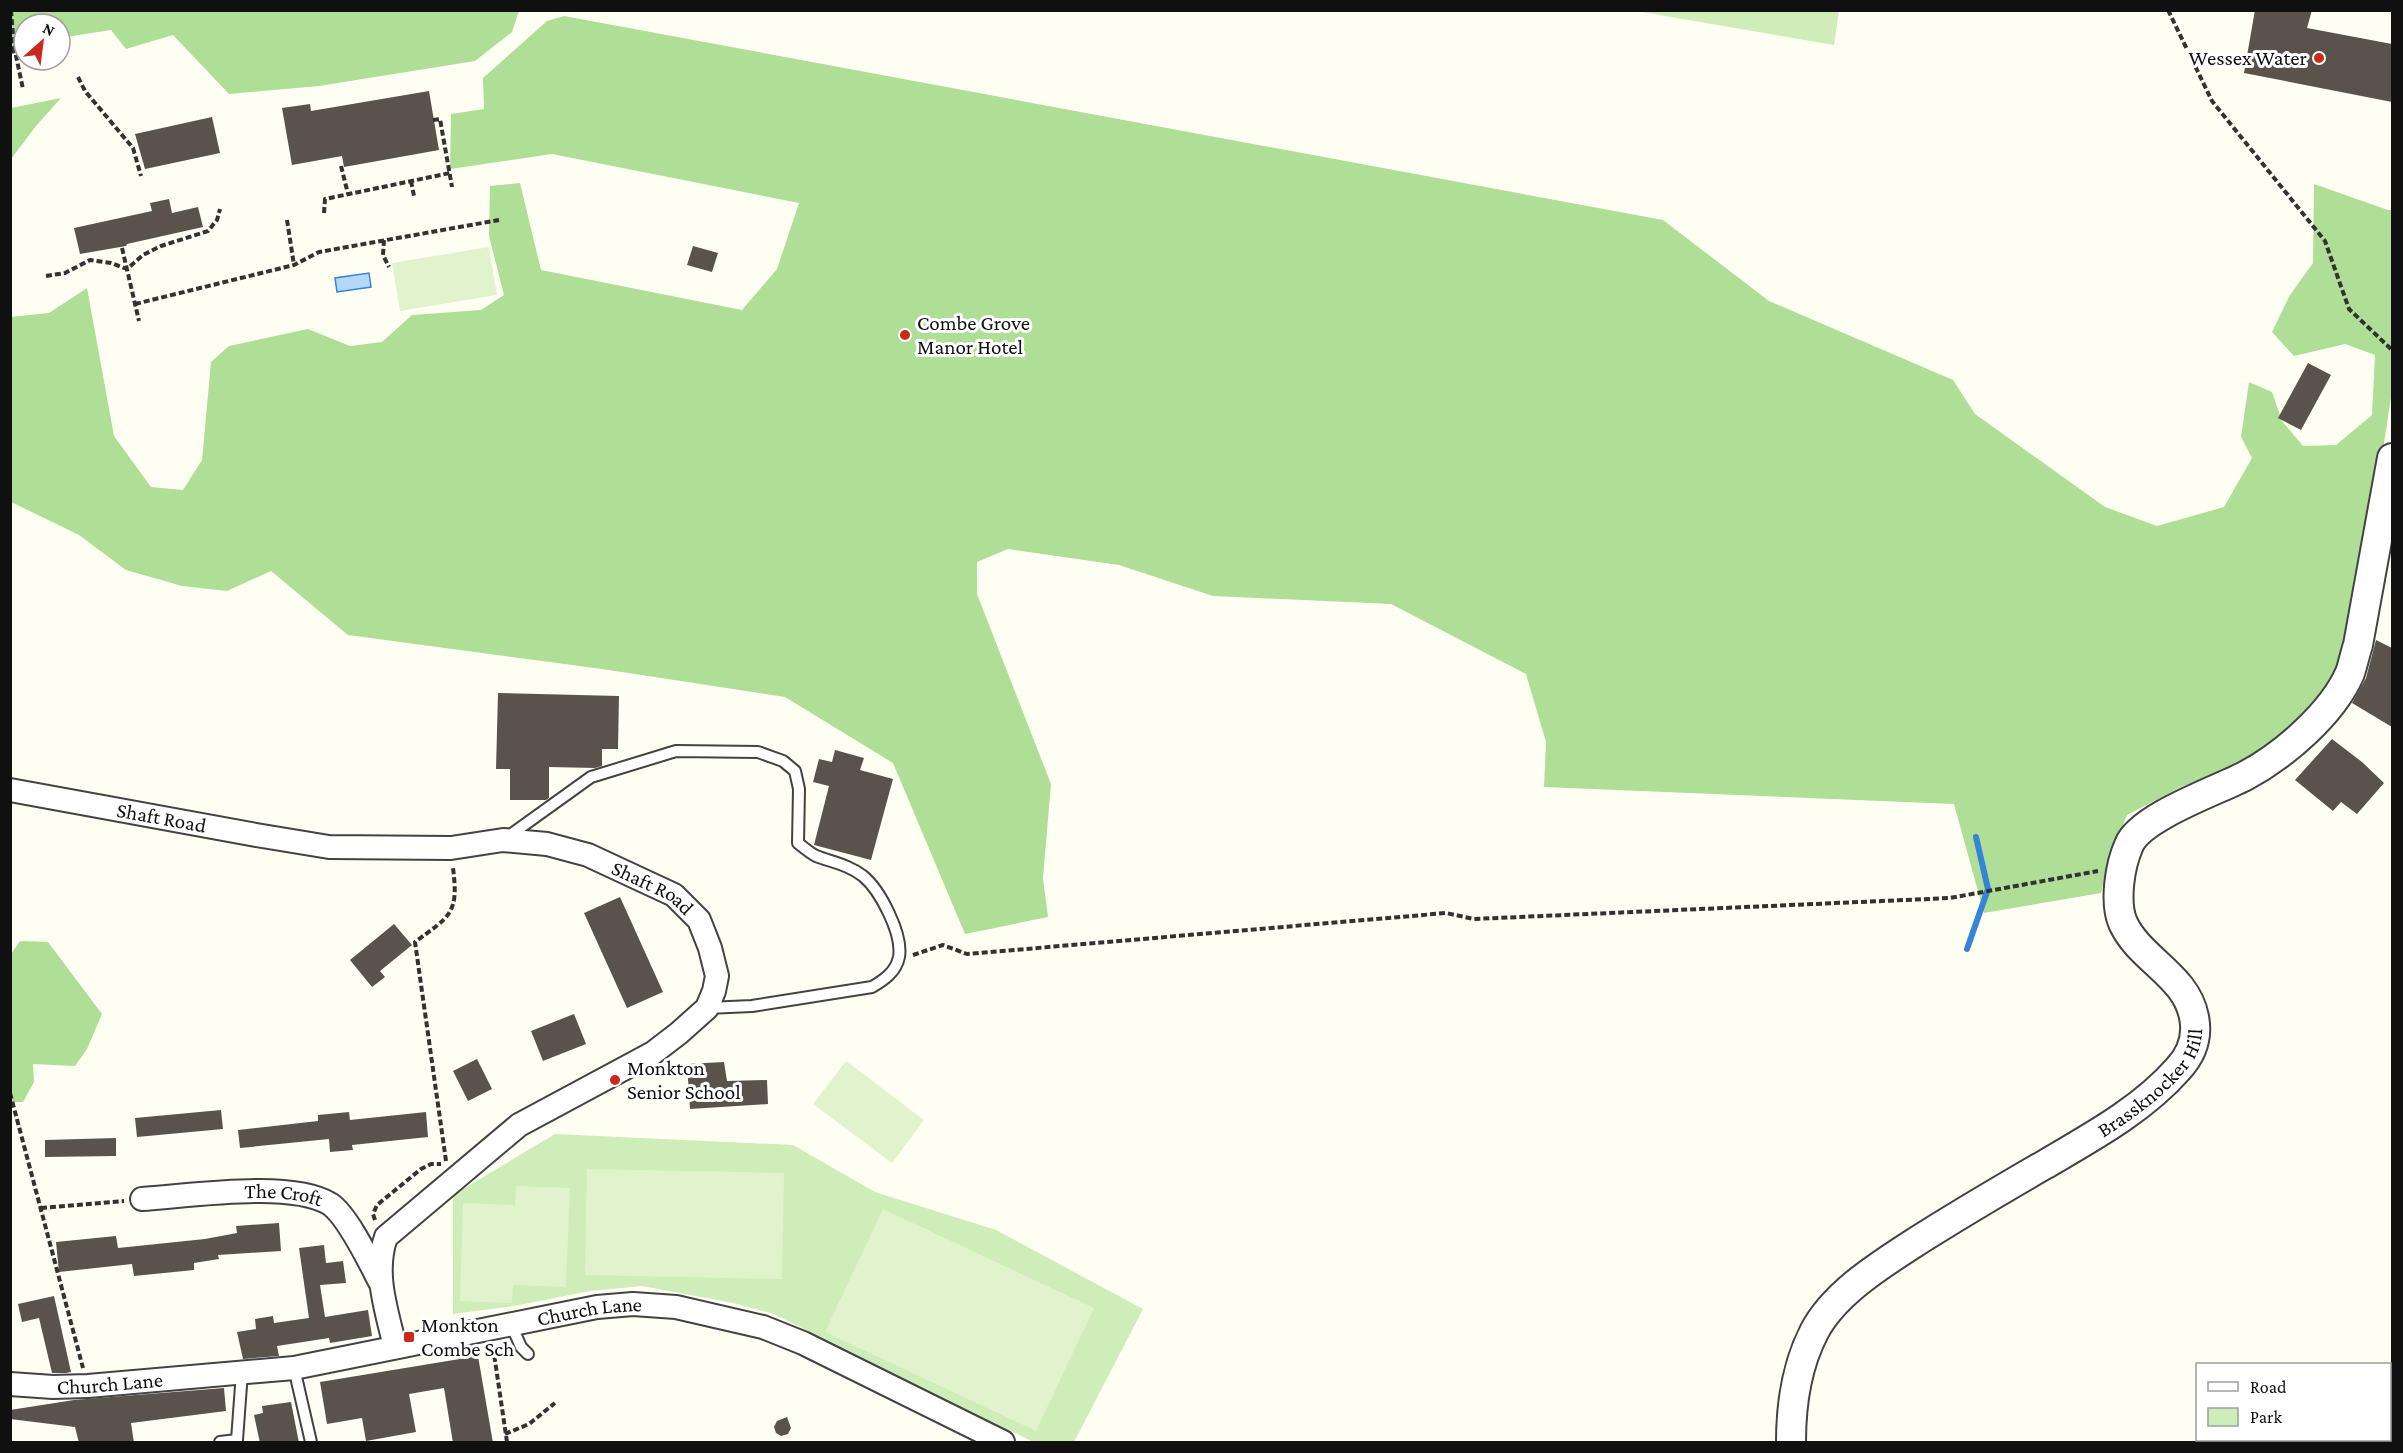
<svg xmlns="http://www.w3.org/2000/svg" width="2403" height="1453" font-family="'Crimson Pro',serif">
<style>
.green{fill:#ceedb9}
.forest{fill:#afdf97}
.pitch{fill:#e1f3cc}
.water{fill:#b4d8fa;stroke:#3684d6;stroke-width:1.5}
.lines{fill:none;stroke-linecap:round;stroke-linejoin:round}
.stream{stroke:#3684d6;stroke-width:6}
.building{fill:#5a534b}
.service-casing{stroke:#434343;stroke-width:14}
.minor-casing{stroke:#434343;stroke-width:26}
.tertiary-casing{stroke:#434343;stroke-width:32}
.path{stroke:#323232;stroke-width:4;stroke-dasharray:6 3;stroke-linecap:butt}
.service{stroke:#fff;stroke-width:10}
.minor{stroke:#fff;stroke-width:22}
.tertiary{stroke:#fff;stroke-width:28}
.poi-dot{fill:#ca2a1e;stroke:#fff;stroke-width:2}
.labels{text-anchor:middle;stroke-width:6;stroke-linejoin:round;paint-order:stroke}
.poi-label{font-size:21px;fill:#101010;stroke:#fff;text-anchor:start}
.street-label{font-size:21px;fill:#101010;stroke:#fff}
</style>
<rect width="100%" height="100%" fill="#fffef3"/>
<g class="green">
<polygon points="1636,11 1839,11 1834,45"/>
<polygon points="555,1134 793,1145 875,1192 996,1230 1143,1309 1074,1442 1034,1442 955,1405 774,1314 733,1303 642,1286 590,1291 514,1306 453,1314 453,1195"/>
</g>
<g class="forest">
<polygon points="11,10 519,10 519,11 512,32 475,61 319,86 229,94 173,35 126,49 111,30 60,38 60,24 24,24 24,44 11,47"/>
<polygon points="564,16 1663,220 1769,301 1953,380 1975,414 2105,507 2157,526 2224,507 2252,458 2241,437 2249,382 2272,392 2282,421 2303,446 2336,445 2372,415 2375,355 2345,344 2294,356 2272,332 2290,295 2313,263 2314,184 2388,210 2392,210 2392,391 2371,527 2340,665 2309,716 2241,765 2183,786 2127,815 2109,859 2101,893 1984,913 1954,804 1544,787 1546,742 1526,674 1391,604 1213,596 1119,565 1008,549 977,562 977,594 1051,784 1043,878 1048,917 965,934 893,763 785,697 602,669 348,635 271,571 227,591 182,586 126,570 79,535 11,502 10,317 49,313 87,288 114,436 151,487 183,490 202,460 211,362 229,346 308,329 350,346 382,342 412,315 481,310 504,295 489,236 490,186 520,183 541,270 742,310 777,269 799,203 552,154 450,169 451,114 484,109 483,78 547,21"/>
<polygon points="61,98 36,126 11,159 11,108"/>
<polygon points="20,941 48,942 102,1014 87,1049 75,1066 33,1064 34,1082 23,1102 11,1102 11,954"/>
</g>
<g class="pitch">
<polygon points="489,247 497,295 400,311 392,263"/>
<polygon points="846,1061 924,1120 892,1163 813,1104"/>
<polygon points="587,1169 784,1173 782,1279 585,1275"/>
<polygon points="516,1186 570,1188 566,1287 513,1285 512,1303 460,1301 463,1203 515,1205"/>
<polygon points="883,1209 1094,1308 1036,1431 825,1332"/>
</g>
<polygon class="water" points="369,273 371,287 337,292 335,278"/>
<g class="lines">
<polyline class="stream" points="1967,949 1988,889 1976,837"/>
</g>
<g class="building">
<polygon points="2255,10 2312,10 2307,28 2392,44 2392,102 2244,73"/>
<polygon points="429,91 439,150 344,167 342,156 292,165 282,108 310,104 311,111"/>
<polygon points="212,117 220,153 145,169 135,134"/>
<polygon points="169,199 172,213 198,207 203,227 127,244 126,246 80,254 74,228 152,211 150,203"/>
<polygon points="693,246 718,253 712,272 687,265"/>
<polygon points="2308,363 2331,375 2301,430 2278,418"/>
<polygon points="2376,640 2392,648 2392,727 2352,703 2366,678"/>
<polygon points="498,693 619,696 618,749 602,749 602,766 595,768 549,767 549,798 546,800 510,800 510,769 496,769"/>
<polygon points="2332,739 2362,762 2384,783 2357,814 2341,802 2333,811 2295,780"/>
<polygon points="835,750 864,758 860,770 893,779 871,860 814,845 829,786 813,782 819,759 832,762"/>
<polygon points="620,897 663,992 627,1008 584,913"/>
<polygon points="394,924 412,945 380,971 385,977 372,987 350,960"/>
<polygon points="574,1014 586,1044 543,1061 531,1031"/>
<polygon points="477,1059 492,1089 468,1101 453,1071"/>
<polygon points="724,1062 727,1081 767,1080 768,1104 690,1109 687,1064"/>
<polygon points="221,1110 223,1129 137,1137 135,1118"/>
<polygon points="349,1112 350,1120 426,1112 428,1137 352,1145 353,1150 330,1152 329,1139 240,1148 238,1130 318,1121 318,1115"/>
<polygon points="116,1138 116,1156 45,1157 45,1140"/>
<polygon points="279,1223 281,1251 218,1255 219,1259 194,1263 194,1270 134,1276 132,1264 59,1272 56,1242 116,1236 118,1248 205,1239 237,1233 236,1226"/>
<polygon points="324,1245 326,1263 343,1261 346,1283 320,1285 325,1317 368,1310 372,1336 330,1343 329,1338 277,1346 279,1356 243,1359 237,1332 256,1329 255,1319 273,1316 274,1323 309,1318 299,1248"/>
<polygon points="54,1296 71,1372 66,1373 52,1373 39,1318 22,1322 18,1304"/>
<polygon points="478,1356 493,1443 453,1443 444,1388 409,1394 416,1432 366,1441 362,1418 327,1424 320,1382"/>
<polygon points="224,1388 226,1411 131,1423 134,1443 79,1443 75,1427 10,1419 10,1410 74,1400"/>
<polygon points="291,1402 299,1443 260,1443 254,1415 263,1413 262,1406"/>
<polygon points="787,1417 791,1428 788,1434 781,1436 776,1433 774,1427 777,1421"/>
</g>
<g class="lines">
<g class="service-casing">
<g id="service">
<path d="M506,838L591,777L676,751L758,752L783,761L795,771L799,789L798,843C803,847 810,853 816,856C832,862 849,865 863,876C880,890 903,934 899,957C896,972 884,980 872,987L752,1006L707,1008"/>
<polyline points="511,1324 521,1347 528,1354"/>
<polyline points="294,1368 311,1442"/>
<polyline points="220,1442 237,1440 242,1372"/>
</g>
</g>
<g class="minor-casing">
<g id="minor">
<path id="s1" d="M10,790L256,835L329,847L451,848L503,840L547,844L588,855L674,895L699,920L710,948L717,976L714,991L707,1008L679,1033L653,1053L519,1125L386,1237C373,1274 387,1311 395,1347"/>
<path id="s2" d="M142,1199C190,1196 291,1180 330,1204C348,1216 370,1263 380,1282"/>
<path id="s3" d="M10,1384L53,1387L88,1386L294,1368L597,1307L633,1304L676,1307L763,1327L803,1343L1003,1442"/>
</g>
</g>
<g class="tertiary-casing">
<g id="tertiary">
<path id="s4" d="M1791,1442C1791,1404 1796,1367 1814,1332C1833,1295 1877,1267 1911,1245C1955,1217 1999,1191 2044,1165C2090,1138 2142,1110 2178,1069C2192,1054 2198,1037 2194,1017C2186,975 2140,960 2123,923C2114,902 2120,865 2129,845C2140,817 2218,790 2245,776C2284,755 2332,714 2350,673C2353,664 2355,654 2358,645L2392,458"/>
</g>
</g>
<g class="path">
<polyline points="2168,10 2212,101 2325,241 2349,309 2392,350"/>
<polyline points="10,49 14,48 11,10"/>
<polyline points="10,52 15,51 23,89"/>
<polyline points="78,77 85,91 133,148 141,176"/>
<polyline points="433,120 440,119 452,187"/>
<polyline points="341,166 348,194"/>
<polyline points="411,181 414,196"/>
<polyline points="324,213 325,199 450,173"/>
<polyline points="287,220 294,265"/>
<polyline points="384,240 383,255 389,267"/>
<polyline points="122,248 139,321"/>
<polyline points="46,276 65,273 90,260 111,263 127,269 143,255 161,246 208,231 217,220 220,209"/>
<polyline points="135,304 294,265 319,252 499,220"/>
<polyline points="913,955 943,945 967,954 1446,913 1474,919 1950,898 2098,871"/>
<polyline points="10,1093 83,1368"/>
<path d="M446,1161L415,942C450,916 459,914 453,868"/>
<polyline points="41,1208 124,1201"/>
<polyline points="375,1220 373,1214 377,1205 421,1169 431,1164 441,1164"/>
<polyline points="493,1347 507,1442"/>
<polyline points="505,1434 529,1424 555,1403"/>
</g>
<use href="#service" class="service"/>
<use href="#minor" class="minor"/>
<use href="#tertiary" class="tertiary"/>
</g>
<g class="poi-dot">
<circle cx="2319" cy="58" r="6"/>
<circle cx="905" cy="335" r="6"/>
<circle cx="615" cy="1080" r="6"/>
<rect x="403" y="1331" width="12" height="12" rx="3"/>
</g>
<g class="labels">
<g class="poi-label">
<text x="2307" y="65" text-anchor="end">Wessex Water</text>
<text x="917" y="330">Combe Grove<tspan x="917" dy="24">Manor Hotel</tspan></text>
<text x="627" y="1075">Monkton<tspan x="627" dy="24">Senior School</tspan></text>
<text x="421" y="1332">Monkton<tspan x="421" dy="24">Combe Sch</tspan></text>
</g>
<g class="street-label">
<text dy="7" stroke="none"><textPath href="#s1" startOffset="154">Shaft Road</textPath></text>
<text dy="7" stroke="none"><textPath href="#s1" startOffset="658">Shaft Road</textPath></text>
<text dy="7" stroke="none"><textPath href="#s4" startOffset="538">Brassknocker Hill</textPath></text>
<text dy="7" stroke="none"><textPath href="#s2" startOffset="142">The Croft</textPath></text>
<text dy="7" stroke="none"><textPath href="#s3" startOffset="586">Church Lane</textPath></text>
<text dy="7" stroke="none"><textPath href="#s3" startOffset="100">Church Lane</textPath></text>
</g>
</g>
<rect width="2403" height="1453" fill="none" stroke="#101010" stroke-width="24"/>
<rect x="2196" y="1363" width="195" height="78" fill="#ffffff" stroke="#9f9f9f" stroke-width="1.5"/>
<rect x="2208" y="1382" width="30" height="9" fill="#ffffff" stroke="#9f9f9f" stroke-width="1.5"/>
<text x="2250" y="1393" font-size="18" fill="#101010">Road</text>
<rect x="2208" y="1408" width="30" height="18" fill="#ceedb9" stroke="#9f9f9f" stroke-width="1.5"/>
<text x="2250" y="1423" font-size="18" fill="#101010">Park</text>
<g transform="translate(42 42) rotate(28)"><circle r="28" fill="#ffffff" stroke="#9f9f9f" stroke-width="1.5"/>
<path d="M0-4.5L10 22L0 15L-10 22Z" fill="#ca2a1e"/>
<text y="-9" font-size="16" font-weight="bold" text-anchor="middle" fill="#101010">N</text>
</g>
</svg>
